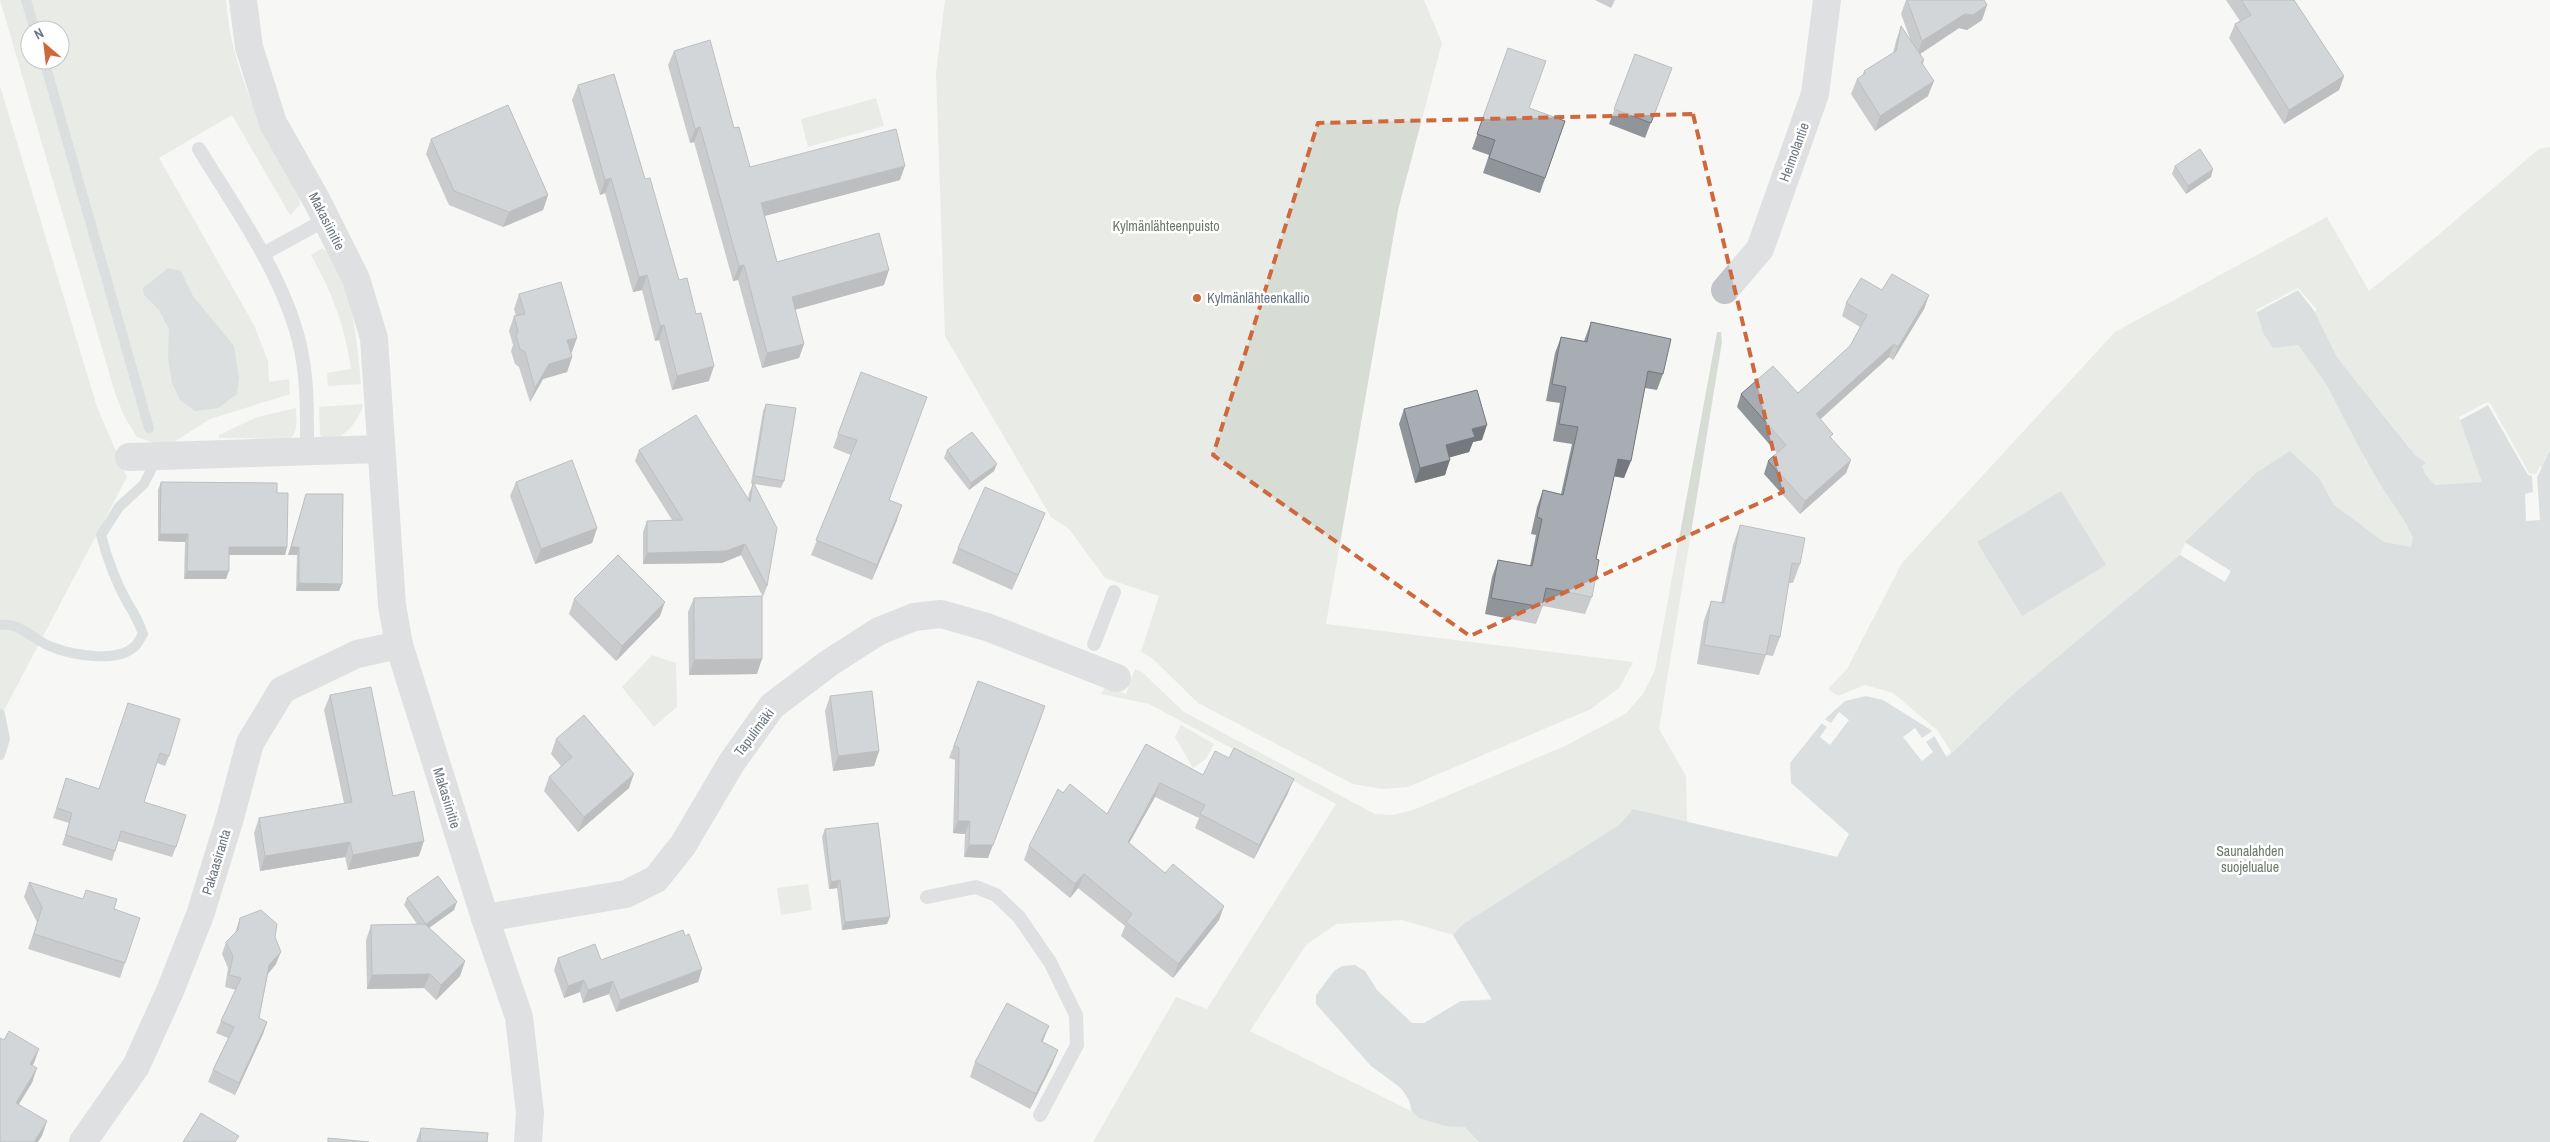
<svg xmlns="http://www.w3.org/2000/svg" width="2550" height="1142" font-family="'Archivo Narrow',sans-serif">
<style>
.green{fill:#d7dcd5;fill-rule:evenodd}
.water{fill:#b9c2c6}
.pier{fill:#f7f7f5}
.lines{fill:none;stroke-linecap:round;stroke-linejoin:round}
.stream{stroke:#b9c2c6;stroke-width:10}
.lane{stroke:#c1c4c8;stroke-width:14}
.street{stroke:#c1c4c8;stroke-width:28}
.wall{fill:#90959a}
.shaded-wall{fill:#75797d}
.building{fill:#a7adb3;stroke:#75797d}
.marked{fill:none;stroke:#cf683d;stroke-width:4;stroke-dasharray:10 6;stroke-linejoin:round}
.poi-dot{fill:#cf683d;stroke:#fff;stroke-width:2}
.labels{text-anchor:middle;stroke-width:5;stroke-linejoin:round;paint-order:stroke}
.street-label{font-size:14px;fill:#6a7682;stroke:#fff}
.park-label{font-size:14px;fill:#6b7a68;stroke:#fff}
.poi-label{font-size:14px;fill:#6a7682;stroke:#fff;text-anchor:start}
</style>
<rect width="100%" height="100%" fill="#f7f7f5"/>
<g class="green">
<path d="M0,0H226C231,70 263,131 298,190L300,205L290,215L232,115L159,158L254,325L268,361L269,382L289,379L290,394L210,419L174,442L154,443L137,437L124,416L115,393ZM30,30H60V60H30Z"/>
<polygon points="945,0 1424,0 1442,43 1398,210 1326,624 1633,662 1620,687 1591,709 1408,787 1382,789 1353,784 1198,703 1152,658 1141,652 1159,596 1105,578 1069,529 1051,517 945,336 936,73"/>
<polygon points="0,86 97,407 127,477 0,718"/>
<polygon points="876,98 884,126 808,147 801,119"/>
<path d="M2550,147V1037L2293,1142H1093L1176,997L1207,1009L1336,804L1149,704L1101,694L1105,687L1126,694L1135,669L1142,672L1184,712L1375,814L1393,815L1413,810L1565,746L1625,714L1643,694L1655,670L1717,332H1721L1722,342L1659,729L1686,776L1687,822L1837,857L1849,834L1951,752L1938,731L1893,693L1865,685L1838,696L1828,689L1847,669L1902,563L2115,332L2327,217L2369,291L2437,236L2539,149ZM2312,306L2337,357L2409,447L2364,463L2367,461L2326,384L2298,345ZM2185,543L2231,571L2225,582L2180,555ZM1402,920L1453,935L1493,999L1461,1001L1424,1023H1412L1379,1071C1395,1082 1409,1091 1411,1111L1250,1031L1306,945L1336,924Z"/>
<path d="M322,248C352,269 358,350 361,384L328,386L327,373L351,369C345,326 332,292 311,255Z"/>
<path d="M363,404C361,419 337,451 320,435L319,407Z"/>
<path d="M296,408C296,419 299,433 289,439L219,438V435L257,417Z"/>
<polygon points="652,655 676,663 677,707 654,727 622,687"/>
<polygon points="1181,725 1214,744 1206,759 1193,768 1175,737"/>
<polygon points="808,884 812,910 781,915 777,888"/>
</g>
<g class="water">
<polygon points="168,268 181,271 193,296 234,346 239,377 237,394 218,408 195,411 180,400 172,383 168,358 169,330 159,310 144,295 143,288"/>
<polygon points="2298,290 2312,306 2337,357 2415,455 2426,463 2422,466 2425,474 2435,485 2482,482 2460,420 2488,405 2528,475 2537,477 2550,451 2550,1142 1479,1142 1465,1127 1445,1126 1419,1118 1412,1111 1410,1101 1401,1088 1371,1066 1316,1004 1316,995 1334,971 1342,966 1355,965 1365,971 1377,990 1412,1023 1424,1023 1461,1001 1492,1000 1453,935 1462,925 1619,825 1633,809 1837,857 1849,834 1791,783 1790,763 1826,718 1845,701 1866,696 1883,700 1931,730 1947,758 2011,696 2180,555 2225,582 2231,571 2185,542 2256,473 2290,451 2319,478 2334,505 2384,542 2411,547 2413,538 2404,520 2383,489 2361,451 2326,384 2298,345 2273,348 2263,333 2257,312"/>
<polygon points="2061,491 2106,565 2022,616 1977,542"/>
</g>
<g class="pier">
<polygon points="2298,288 2317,310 2315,312 2298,290 2257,312 2256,310"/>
<polygon points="2487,402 2490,403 2529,473 2536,474 2540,466 2542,467 2537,477 2540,520 2526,521 2525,494 2533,492 2532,476 2528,475 2488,405 2460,420 2459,417"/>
<polygon points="1839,712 1849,720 1830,745 1820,737 1827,727 1820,722 1823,718 1831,723"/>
<polygon points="1915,728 1922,738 1934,730 1936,735 1926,742 1933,752 1922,761 1903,737"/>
</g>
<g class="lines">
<g class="stream">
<polyline points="26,0 35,30"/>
<polyline points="44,60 149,428"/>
<path d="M0,625C19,621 34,641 52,647C72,655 117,663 134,647C138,644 140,638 143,634C139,622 134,613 127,602C116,582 107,558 101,535L119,507L144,484L151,470"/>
<polyline points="0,714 5,739 0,755"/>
</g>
<g class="lane">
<path d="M199,149C236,210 281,271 299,341C308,377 307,415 307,451"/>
<polyline points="263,254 327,219"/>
<polyline points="1094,644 1114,592"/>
<polyline points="927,897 976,887 996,895 1019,917 1050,962 1076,1015 1077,1045 1040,1115"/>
</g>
<g class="street">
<polyline points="243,0 249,47 273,123 317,201 356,279 374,338 392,605 399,645 485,918 519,1017 530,1113 528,1142"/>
<polyline points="1725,290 1760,249 1815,94 1827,0"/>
<polyline points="129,457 380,449"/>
<polyline points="485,918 626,894 656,879 683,845 732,762 772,706 829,663 879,631 914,617 941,614 987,627 1117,678"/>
<polyline points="83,1142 136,1066 170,991 200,915 230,818 250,743 282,690 357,654 399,645"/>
</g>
</g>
<g class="wall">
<polygon points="1595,0 1615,0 1611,8"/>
<polygon points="1906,0 1984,0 1987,5 1982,20 1967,30 1959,28 1920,54 1924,60 1923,64 1928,96 1875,131 1851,94 1857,79 1862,76 1864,71 1893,53 1896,41 1901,26 1911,41 1901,14"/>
<polygon points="2226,0 2294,0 2344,76 2339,90 2284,124 2229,38 2235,24 2240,21"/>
<polygon points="1508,48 1529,108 1565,121 1540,193 1483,173 1489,155 1472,149"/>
<polygon points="674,51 734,128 750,167 900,180 765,216 777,262 884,285 795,310 804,344 799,358 762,368 738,280 733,281 694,142 690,143 668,65"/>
<polygon points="1635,54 1672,68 1645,138 1609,124"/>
<polygon points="578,85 645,179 679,280 709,381 672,390 659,340 655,341 642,290 633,292 605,193 600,195 572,100"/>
<polygon points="431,139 548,195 543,210 503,227 449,205 426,154"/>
<polygon points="2175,166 2211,177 2186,194 2172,174"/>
<polygon points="1882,290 1929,295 1924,309 1893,360 1889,357 1821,419 1832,439 1851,460 1846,473 1800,514 1764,474 1768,461 1777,453 1737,407 1741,394 1798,393 1850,346 1860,327 1842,316 1846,303"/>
<polygon points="519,294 572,352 571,353 572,357 567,372 543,379 530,402 519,367 515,364 511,351 513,345 509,331 514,316 516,316 514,309"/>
<polygon points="1591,322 1663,374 1657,390 1645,388 1624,478 1614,476 1596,559 1592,597 1585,614 1543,606 1536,624 1485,614 1492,577 1498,560 1530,566 1536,535 1531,534 1537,507 1543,490 1561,494 1572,444 1553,441 1560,403 1546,401 1555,353 1561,337 1584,341"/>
<polygon points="861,372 890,500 897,520 872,580 811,555 851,455 833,448"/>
<polygon points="766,404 784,481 781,488 754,484 767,586 763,597 741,555 722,563 643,564 643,532 647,521 672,520 635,461 639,450 748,499 749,493 753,484 751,483 763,411"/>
<polygon points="1404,409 1482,440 1473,442 1469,452 1449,457 1445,475 1415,483 1399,424"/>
<polygon points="947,450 994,471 969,490 944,458"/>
<polygon points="161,482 277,493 287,547 285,555 229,555 226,579 184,579 185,542 158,541 158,490"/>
<polygon points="516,482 597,528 592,543 535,564 510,496"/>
<polygon points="306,494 339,591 296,591 297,555 288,555"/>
<polygon points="1740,525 1800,564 1793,583 1788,583 1780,637 1773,656 1766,655 1759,675 1697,664 1704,620 1711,601 1721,603 1733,545"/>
<polygon points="1039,528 1012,590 952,563 958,548"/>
<polygon points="694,598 757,674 689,675 688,612"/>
<polygon points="574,599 660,616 616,661 569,614"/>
<polygon points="978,681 988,858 964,857 965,834 953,833 955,760 949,758"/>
<polygon points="330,695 393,796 419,856 348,870 345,857 260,871 254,833 259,818 344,803 324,710"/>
<polygon points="830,696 879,751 874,766 833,771 825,711"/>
<polygon points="128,703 169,756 165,766 157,763 144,802 176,847 172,857 118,841 112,861 62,845 69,823 53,818 66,778 99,789"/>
<polygon points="556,739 629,788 578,832 544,791 549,777 561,766 551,754"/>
<polygon points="1146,744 1203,775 1288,793 1254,859 1195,828 1199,818 1155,797 1129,843 1219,920 1173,978 1121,936 1125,926 1078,888 1070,898 1024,860 1029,846 1063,793 1107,814"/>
<polygon points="825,829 887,924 842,930 837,888 829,889 822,837"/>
<polygon points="29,882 114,909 125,963 120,978 28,949 37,922 24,897"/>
<polygon points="407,898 454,910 429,928 465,961 460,976 436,1000 424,988 367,989 366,940 371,925 417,924 404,905"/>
<polygon points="240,918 275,937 276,964 268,974 259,1018 267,1022 263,1034 235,1095 208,1082 213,1070 228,1038 216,1033 221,1021 236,990 225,987 228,968 222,954 226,942 235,933"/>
<polygon points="685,936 702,969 698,982 616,1012 609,994 583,1003 580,992 564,998 554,970 558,958 601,960"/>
<polygon points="1043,1042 1058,1050 1052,1065 1030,1109 970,1077 975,1062"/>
<polygon points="421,1128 487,1142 416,1142"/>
</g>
<g class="shaded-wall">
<polygon points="1987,5 1982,20 1967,30 1959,28 1917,56 1922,41 1965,14"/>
<polygon points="2344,76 2339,90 2284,124 2289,110"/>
<polygon points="1934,81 1928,96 1875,131 1880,116"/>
<polygon points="700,127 694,142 690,143 695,129"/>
<polygon points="905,166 900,180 756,218 761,203"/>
<polygon points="2213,169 2211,177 2186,194 2188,186"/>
<polygon points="611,178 605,193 600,195 605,180"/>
<polygon points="548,195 543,210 503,227 509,212"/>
<polygon points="744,265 738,280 733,281 739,266"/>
<polygon points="889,270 884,285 786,312 792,297"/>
<polygon points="647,275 642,290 633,292 639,277"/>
<polygon points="1929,295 1924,309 1893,360 1898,347"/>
<polygon points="664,325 659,340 655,341 660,326"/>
<polygon points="577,338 572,352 562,355 567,340"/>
<polygon points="804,344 799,358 762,368 767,353"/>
<polygon points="1894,344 1889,357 1811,427 1816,414"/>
<polygon points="572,357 567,372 543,379 530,402 535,388 549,364"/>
<polygon points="714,366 709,381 672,390 677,376"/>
<polygon points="1487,425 1482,440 1473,442 1469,452 1441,460 1446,445 1472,429"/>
<polygon points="1618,459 1631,461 1624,478 1612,476"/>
<polygon points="1450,460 1445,475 1415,483 1420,468"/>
<polygon points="1851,460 1846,473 1800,514 1805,501"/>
<polygon points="997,464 994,471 969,490 971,483"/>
<polygon points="902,505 897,520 872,580 877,565"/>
<polygon points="1045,513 1039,528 1012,590 1018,575"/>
<polygon points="597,528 592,543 535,564 541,549"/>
<polygon points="160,534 188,534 185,542 158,541"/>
<polygon points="745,544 741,555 722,563 643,564 647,553"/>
<polygon points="229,547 287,547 285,555 226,555"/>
<polygon points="291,547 299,547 297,555 288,555"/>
<polygon points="187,571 229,571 226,579 184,579"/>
<polygon points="299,583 342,584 339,591 296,591"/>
<polygon points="665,602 660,616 616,661 622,646"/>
<polygon points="762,659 757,674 689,675 694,660"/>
<polygon points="1041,718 988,858 964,857 969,845"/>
<polygon points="879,751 874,766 833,771 838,756"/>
<polygon points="634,774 629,788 578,832 584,817"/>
<polygon points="1294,779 1288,793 1254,859 1259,845"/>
<polygon points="1160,783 1155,797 1122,856 1128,842"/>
<polygon points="958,821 970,821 965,834 953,833"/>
<polygon points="424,841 419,856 348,870 353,855"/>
<polygon points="350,842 345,857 260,871 265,856"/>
<polygon points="1084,874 1078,888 1070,898 1075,884"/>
<polygon points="840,880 837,888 829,889 831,882"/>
<polygon points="457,902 454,910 423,932 425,925"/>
<polygon points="1224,906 1219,920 1173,978 1178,964"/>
<polygon points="890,917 887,924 842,930 845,922"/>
<polygon points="281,952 276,964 265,977 269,965"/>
<polygon points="465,961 460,976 436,1000 441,985"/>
<polygon points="702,969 698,982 616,1012 620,1000"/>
<polygon points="430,974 424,988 367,989 372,975"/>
<polygon points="584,980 580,992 564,998 568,986"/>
<polygon points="613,981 609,994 583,1003 588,990"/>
<polygon points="267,1022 263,1034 235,1095 239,1083"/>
<polygon points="1049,1026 1043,1041 1035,1056 1041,1041"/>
<polygon points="39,1049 34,1063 25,1078 30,1064"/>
<polygon points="1058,1050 1052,1065 1030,1109 1036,1094"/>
<polygon points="37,1068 32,1083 11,1117 16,1103"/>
<polygon points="47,1121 42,1136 38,1142 34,1142"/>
</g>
<g class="building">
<polygon points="1907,0 1984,0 1987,5 1973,15 1965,14 1922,41"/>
<polygon points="2241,0 2294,0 2344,76 2289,110 2235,24 2251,15"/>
<polygon points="1901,26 1924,60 1921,62 1934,81 1880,116 1857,79 1866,73 1864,71 1896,51"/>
<polygon points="710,40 734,128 739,127 750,167 896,129 905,166 761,203 777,262 879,233 889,270 792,297 804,344 767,353 744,265 739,266 700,127 695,129 674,51"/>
<polygon points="1508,48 1546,61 1529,108 1565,121 1545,178 1489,158 1495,140 1477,134"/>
<polygon points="1635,54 1672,68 1651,123 1614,109"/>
<polygon points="614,74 645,179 650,178 679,280 687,278 696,314 701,313 714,366 677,376 664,325 660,326 647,275 639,277 611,178 605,180 578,85"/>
<polygon points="508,105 548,195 509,212 454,191 431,139"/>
<polygon points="2200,149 2213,169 2188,186 2175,166"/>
<polygon points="1892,274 1929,295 1898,347 1894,344 1816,414 1833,434 1830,437 1851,460 1805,501 1768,461 1786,445 1741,394 1773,366 1798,393 1850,346 1867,315 1846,303 1861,278 1882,290"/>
<polygon points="561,282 577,338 567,340 572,357 549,364 535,388 525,352 520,349 516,336 518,331 514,316 525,314 519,294"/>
<polygon points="1591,322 1671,339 1663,374 1648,371 1631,461 1618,459 1596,559 1599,560 1592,597 1546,588 1542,607 1491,598 1498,560 1532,566 1542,519 1537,517 1543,490 1563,495 1578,427 1559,424 1566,387 1552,384 1561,337 1587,342"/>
<polygon points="861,372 927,397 889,500 902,505 877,565 816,540 857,440 838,434"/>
<polygon points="1477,390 1487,425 1472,429 1475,437 1446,445 1450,460 1420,468 1404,409"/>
<polygon points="766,404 796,408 784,481 754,476"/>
<polygon points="696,415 750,502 753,482 777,528 767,586 745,544 726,551 647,553 647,521 683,520 639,450"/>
<polygon points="972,432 997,464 971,483 947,450"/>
<polygon points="572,460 597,528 541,549 516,482"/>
<polygon points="161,482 277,483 277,493 288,493 287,547 229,547 229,571 187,571 188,534 160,534"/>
<polygon points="985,487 1045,513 1018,575 958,548"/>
<polygon points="306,494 343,494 342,584 299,583 299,547 291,547"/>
<polygon points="1740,525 1805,538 1800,564 1792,563 1780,637 1770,635 1766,655 1704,645 1711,601 1724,603"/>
<polygon points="618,555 665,602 622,646 574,599"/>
<polygon points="762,596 762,659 694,660 694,598"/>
<polygon points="978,681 1045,706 993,845 969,845 970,821 958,821 959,748 954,746"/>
<polygon points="371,687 393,796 414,791 424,841 353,855 350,842 265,856 259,818 352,802 330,695"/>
<polygon points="872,691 879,751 838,756 830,696"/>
<polygon points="128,703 180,719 169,756 160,753 144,802 186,815 176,847 121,831 115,851 66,835 72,813 57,808 66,778 99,789"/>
<polygon points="584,715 634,774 584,817 549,777 572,757 556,739"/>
<polygon points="1146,744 1203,775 1215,751 1229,758 1234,748 1294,779 1259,845 1200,814 1205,805 1160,783 1128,842 1165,873 1173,864 1224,906 1178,964 1126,922 1132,914 1084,874 1075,884 1029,846 1058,789 1063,793 1070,784 1107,814"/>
<polygon points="878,823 890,917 845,922 840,880 831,882 825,829"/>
<polygon points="438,876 457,902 426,924 407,898"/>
<polygon points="29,882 83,899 86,890 117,899 114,909 140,918 125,963 34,934 42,907"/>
<polygon points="261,910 277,924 275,937 281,952 269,965 259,1018 267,1022 239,1083 213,1070 234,1027 221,1021 241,978 229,975 233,956 226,942 238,930 240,918"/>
<polygon points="425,924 465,961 441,985 430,974 372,975 371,925"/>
<polygon points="683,930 685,936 689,934 702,969 620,1000 613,981 588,990 584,980 568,986 558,958 595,944 601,960"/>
<polygon points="1007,1003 1049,1026 1041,1041 1058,1050 1036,1094 975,1062"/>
<polygon points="9,1031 39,1049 30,1064 37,1068 16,1103 47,1121 34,1142 0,1142 0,1038 4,1040"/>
<polygon points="201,1113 239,1136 235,1142 183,1142"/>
<polygon points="421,1128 488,1133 487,1142 420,1142"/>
<polygon points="328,1138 369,1142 328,1142"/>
</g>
<path d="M0 0H2550V1142H0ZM1693,114L1783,492L1470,636L1213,455L1318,123Z" fill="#f7f7f5" fill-opacity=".55" fill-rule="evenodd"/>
<path class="marked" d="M1693,114L1783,492L1470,636L1213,455L1318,123Z"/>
<circle class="poi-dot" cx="1197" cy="298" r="5"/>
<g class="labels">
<g class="street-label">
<text transform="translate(1794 152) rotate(-70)" y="5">Heimolantie</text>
<text transform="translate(327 221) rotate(63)" y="5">Makasiinitie</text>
<text transform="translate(754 732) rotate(-53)" y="5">Tapulimäki</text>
<text transform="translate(447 798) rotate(73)" y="5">Makasiinitie</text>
<text transform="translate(216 862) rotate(-73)" y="5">Pakaasiranta</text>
</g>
<g class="park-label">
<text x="1166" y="231">Kylmänlähteenpuisto</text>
<text x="2250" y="856">Saunalahden<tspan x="2250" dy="16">suojelualue</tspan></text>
</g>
<g class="poi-label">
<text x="1207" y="303">Kylmänlähteenkallio</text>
</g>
</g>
<g transform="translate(45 45) rotate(332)"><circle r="24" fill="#ffffff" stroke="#c3c8cd"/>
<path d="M0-4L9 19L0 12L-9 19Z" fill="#cf683d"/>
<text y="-8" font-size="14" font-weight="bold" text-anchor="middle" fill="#6a7682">N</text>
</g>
</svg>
